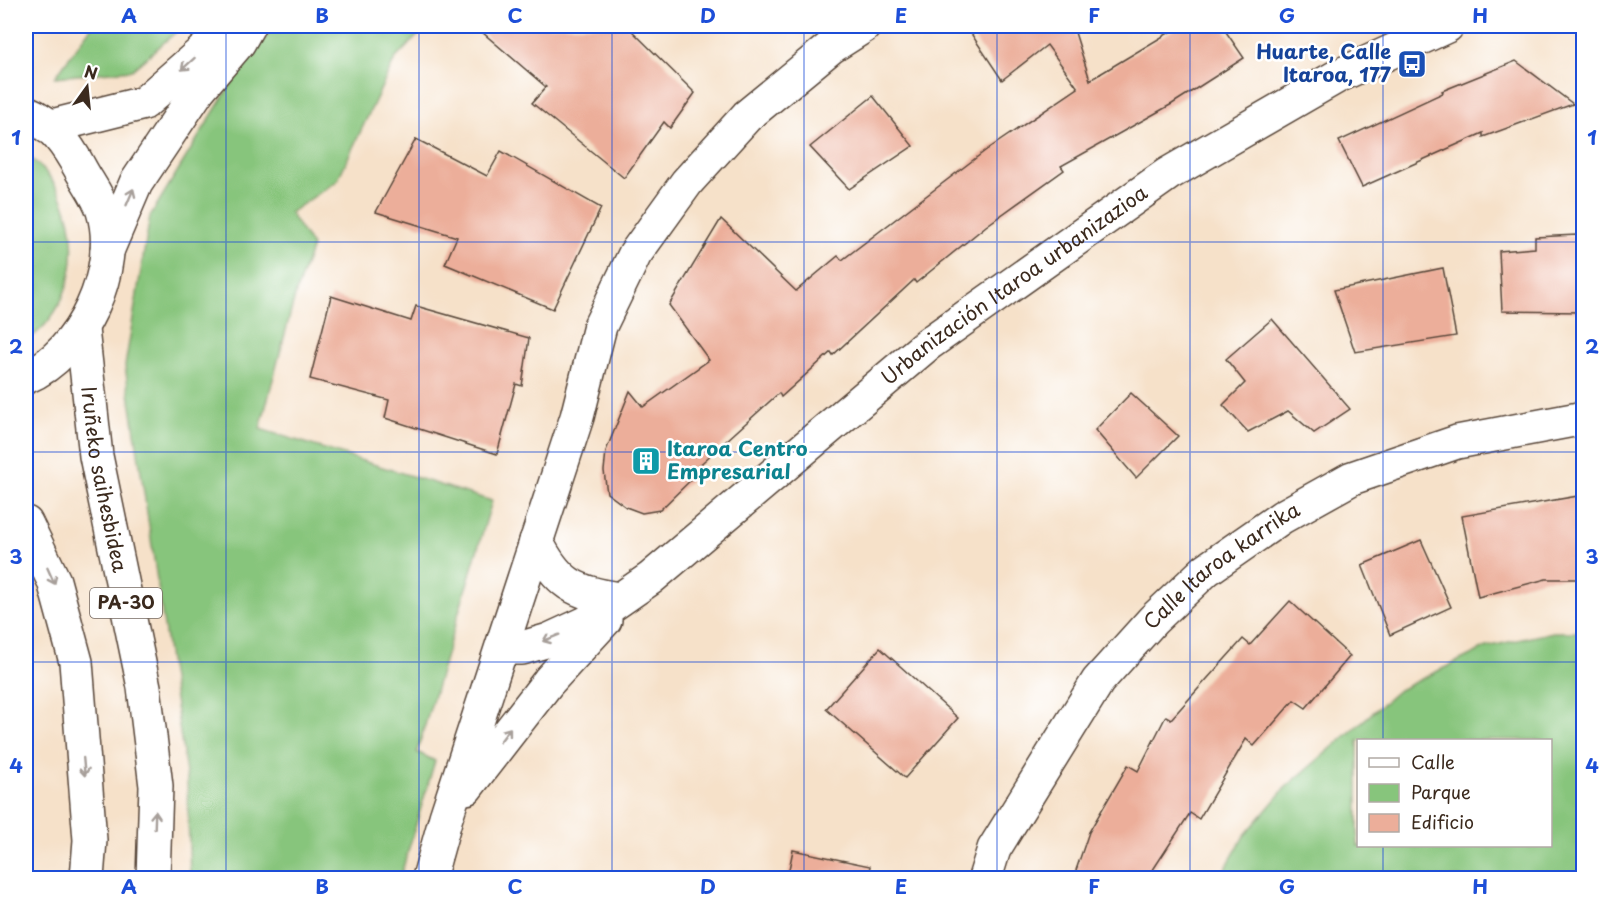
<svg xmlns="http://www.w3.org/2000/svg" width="1609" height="904" font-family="'Playpen Sans',sans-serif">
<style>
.green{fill:#87c57c;stroke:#61784d;stroke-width:1.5;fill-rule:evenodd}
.building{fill:#ecae9a}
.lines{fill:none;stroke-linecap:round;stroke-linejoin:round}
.minor-casing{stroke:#574538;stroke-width:36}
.major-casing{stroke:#574538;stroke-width:36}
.highway-casing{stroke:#574538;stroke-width:36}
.minor{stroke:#fff;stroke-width:33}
.major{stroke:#fff;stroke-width:33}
.highway{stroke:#fff;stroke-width:33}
.oneway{stroke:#a79f9a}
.grid{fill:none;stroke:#1d4ed8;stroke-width:1.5;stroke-opacity:0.55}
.labels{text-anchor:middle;stroke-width:5;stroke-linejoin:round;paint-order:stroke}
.shield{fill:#fff;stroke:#766a62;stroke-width:1.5}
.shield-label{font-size:18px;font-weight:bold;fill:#3b2a1e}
.transit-label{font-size:20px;font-weight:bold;fill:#164399;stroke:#fff;text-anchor:end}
.street-label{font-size:20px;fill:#3b2a1e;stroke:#fff}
.culture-label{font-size:20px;font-weight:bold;fill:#0d838f;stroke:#fff;text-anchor:start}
.neatline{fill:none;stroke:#1d4ed8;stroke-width:2}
.grid-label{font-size:20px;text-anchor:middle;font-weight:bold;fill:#1d4ed8}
</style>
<rect width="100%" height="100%" fill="#fff"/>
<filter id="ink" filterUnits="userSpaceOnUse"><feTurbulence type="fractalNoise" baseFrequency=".0167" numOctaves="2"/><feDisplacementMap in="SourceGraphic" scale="12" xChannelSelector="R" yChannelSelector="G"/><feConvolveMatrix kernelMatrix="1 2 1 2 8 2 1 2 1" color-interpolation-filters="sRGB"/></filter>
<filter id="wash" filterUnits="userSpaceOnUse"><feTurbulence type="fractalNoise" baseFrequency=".008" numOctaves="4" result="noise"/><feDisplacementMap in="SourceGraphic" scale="24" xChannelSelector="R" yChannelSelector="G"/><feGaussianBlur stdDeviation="1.35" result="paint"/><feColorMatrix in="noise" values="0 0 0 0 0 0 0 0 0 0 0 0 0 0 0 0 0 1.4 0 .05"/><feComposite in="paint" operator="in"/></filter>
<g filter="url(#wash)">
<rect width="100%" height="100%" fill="#f6e1c9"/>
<g class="green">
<polygon points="92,26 183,26 132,70 55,77"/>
<polygon points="275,26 427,26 395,59 337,181 290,213 312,246 296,292 260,429 492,501 417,752 435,761 400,878 190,878 187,780 125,366 150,216 245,61"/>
<path d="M26,155C87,195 89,301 26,341Z"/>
<path d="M1553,632H1583V878H1220L1244,836L1285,788L1399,690L1487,647ZM1550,740V846H1358V740Z"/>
</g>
<g id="blocks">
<g class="building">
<polygon points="475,26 627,26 695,93 670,128 664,122 624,178 532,103 546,87"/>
<polygon points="966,26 1073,26 1090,80 1180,26 1222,26 1244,58 1172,104 1061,166 1064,170 986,226 916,283 914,280 833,355 831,352 781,397 779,393 694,470 697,474 660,510 642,513 626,507 607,493 604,471 606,451 630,391 643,407 709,360 669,305 721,219 796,291 838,256 842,260 985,151 1078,88 1047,45 1002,80"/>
<polygon points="1516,61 1573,104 1483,137 1483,133 1362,187 1339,141 1443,93 1442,91"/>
<polygon points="873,96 913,146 849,189 810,147"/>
<polygon points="416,139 487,176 501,151 601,208 553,309 445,264 457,237 376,212"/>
<polygon points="1577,235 1577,250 1584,248 1584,312 1502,311 1499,251 1535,248 1535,237"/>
<polygon points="1443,268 1456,336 1355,352 1334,290"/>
<polygon points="331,296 411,321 416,306 529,338 522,386 516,384 497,454 385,418 389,400 310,379"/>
<polygon points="1272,319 1350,409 1314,433 1288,411 1248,432 1223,405 1245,383 1226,359"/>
<polygon points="1131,393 1178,436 1136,478 1095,430"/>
<polygon points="1584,495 1584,579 1546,579 1478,597 1462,516"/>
<polygon points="1421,540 1451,607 1390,635 1362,565"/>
<polygon points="1290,601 1350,656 1306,708 1294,700 1254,746 1246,739 1199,819 1190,813 1147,879 1073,879 1089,832 1128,765 1138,771 1166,716 1171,719 1243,639 1250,645"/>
<polygon points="880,648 958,718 905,778 826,709"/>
<polygon points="793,850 870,866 869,879 787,879"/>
</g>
</g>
</g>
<g filter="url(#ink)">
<use href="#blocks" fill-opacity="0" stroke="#574538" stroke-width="1.5"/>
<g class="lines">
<g class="minor-casing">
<g id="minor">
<path d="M536,541C557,583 574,593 620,599"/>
<path id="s1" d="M503,648H522L549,640L586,623L651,578L928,344L1168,174L1338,76L1447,26"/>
<polyline points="466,788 549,681 605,620"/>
<polyline points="429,878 446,817 577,417 600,326 635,254 687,182 747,116 831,47 864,26"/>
<path id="s2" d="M985,878L994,849L1098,681L1153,620L1206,570L1282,517L1352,478L1457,442L1584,418"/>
</g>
</g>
<g class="major-casing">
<g id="major">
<polyline points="48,127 144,103 228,29"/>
<polyline points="107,251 136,183 199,89 239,42 248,26"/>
</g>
</g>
<g class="highway-casing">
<g id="highway">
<path d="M26,112C53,123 68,146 81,170C88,183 99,197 103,211C121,269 82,354 26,377"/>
<path id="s3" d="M82,329L96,456L144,687L156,786L153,878"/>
<polyline points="26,523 54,581 76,662 90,840 87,878"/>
</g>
</g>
<use href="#minor" class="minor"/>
<use href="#major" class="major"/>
<use href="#highway" class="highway"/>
</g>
<defs><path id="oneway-shaft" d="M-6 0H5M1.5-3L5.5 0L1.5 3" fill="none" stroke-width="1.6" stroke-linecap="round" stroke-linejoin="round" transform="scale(1.5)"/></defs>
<g class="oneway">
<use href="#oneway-shaft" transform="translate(188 64) rotate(138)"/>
<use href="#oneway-shaft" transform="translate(130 197) rotate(-67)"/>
<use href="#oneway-shaft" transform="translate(51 576) rotate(66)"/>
<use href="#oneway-shaft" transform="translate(551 638) rotate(158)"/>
<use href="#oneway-shaft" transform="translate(505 735) rotate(-53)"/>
<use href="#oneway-shaft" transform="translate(84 767) rotate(85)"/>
<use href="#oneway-shaft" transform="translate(155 820) rotate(-88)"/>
</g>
</g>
<path class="grid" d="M226,26V878M419,26V878M612,26V878M804,26V878M997,26V878M1190,26V878M1383,26V740M26,242H1584M26,452H1584M26,662H1584M1383,846V878"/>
<defs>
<g id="bus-square" transform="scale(1.5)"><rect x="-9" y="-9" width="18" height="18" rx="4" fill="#1a4fb4" stroke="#fff"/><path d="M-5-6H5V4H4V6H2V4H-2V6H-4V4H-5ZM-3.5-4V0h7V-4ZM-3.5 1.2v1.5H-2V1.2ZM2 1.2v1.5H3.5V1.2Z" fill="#fff"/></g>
<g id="building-square" transform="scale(1.5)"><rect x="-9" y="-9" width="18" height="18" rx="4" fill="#0f9aa8" stroke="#fff"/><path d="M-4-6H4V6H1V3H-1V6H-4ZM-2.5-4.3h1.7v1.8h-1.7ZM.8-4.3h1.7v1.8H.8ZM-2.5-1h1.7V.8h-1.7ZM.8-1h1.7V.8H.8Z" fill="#fff"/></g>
</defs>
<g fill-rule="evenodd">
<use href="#bus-square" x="1412" y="64"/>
<use href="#building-square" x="646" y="461"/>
</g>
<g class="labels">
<rect class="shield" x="90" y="588" width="72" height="30" rx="4.5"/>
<g class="shield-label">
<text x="126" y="609">PA-30</text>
</g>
<g class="transit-label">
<text x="1391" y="59">Huarte, Calle<tspan x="1391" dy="23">Itaroa, 177</tspan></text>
</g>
<g class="street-label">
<text dy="7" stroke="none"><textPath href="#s1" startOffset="634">Urbanización Itaroa urbanizazioa</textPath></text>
<text dy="7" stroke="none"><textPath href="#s3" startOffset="152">Iruñeko saihesbidea</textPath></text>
<text dy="7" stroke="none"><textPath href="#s2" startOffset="398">Calle Itaroa karrika</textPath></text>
</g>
<g class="culture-label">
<text x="667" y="456">Itaroa Centro<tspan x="667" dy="23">Empresarial</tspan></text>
</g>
</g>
<rect width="1609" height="904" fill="none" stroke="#fff" stroke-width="66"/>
<rect x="1357" y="739" width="195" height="108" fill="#ffffff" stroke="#b1aaa5" stroke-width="1.5"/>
<rect x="1369" y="758" width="30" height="9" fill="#ffffff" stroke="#b1aaa5" stroke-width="1.5"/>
<text x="1411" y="769" font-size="18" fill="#3b2a1e">Calle</text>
<rect x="1369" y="784" width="30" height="18" fill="#87c57c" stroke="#b1aaa5" stroke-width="1.5"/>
<text x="1411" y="799" font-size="18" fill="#3b2a1e">Parque</text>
<rect x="1369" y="814" width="30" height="18" fill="#ecae9a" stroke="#b1aaa5" stroke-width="1.5"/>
<text x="1411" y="829" font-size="18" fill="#3b2a1e">Edificio</text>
<g transform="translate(87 87) rotate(15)" stroke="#ffffff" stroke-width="4.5" paint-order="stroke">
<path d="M0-4.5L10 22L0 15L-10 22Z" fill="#3b2a1e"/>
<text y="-9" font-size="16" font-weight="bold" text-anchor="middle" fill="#3b2a1e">N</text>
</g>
<rect x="33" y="33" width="1543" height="838" class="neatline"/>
<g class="grid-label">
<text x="129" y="23">A</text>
<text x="322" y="23">B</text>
<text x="515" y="23">C</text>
<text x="708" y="23">D</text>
<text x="901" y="23">E</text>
<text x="1094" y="23">F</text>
<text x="1287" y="23">G</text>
<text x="1480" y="23">H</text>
<text x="16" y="145">1</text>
<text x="1592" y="145">1</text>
<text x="16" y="354">2</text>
<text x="1592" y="354">2</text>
<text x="16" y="564">3</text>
<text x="1592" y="564">3</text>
<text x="16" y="773">4</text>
<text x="1592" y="773">4</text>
<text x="129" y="894">A</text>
<text x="322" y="894">B</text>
<text x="515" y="894">C</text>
<text x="708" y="894">D</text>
<text x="901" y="894">E</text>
<text x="1094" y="894">F</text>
<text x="1287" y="894">G</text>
<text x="1480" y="894">H</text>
</g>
</svg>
